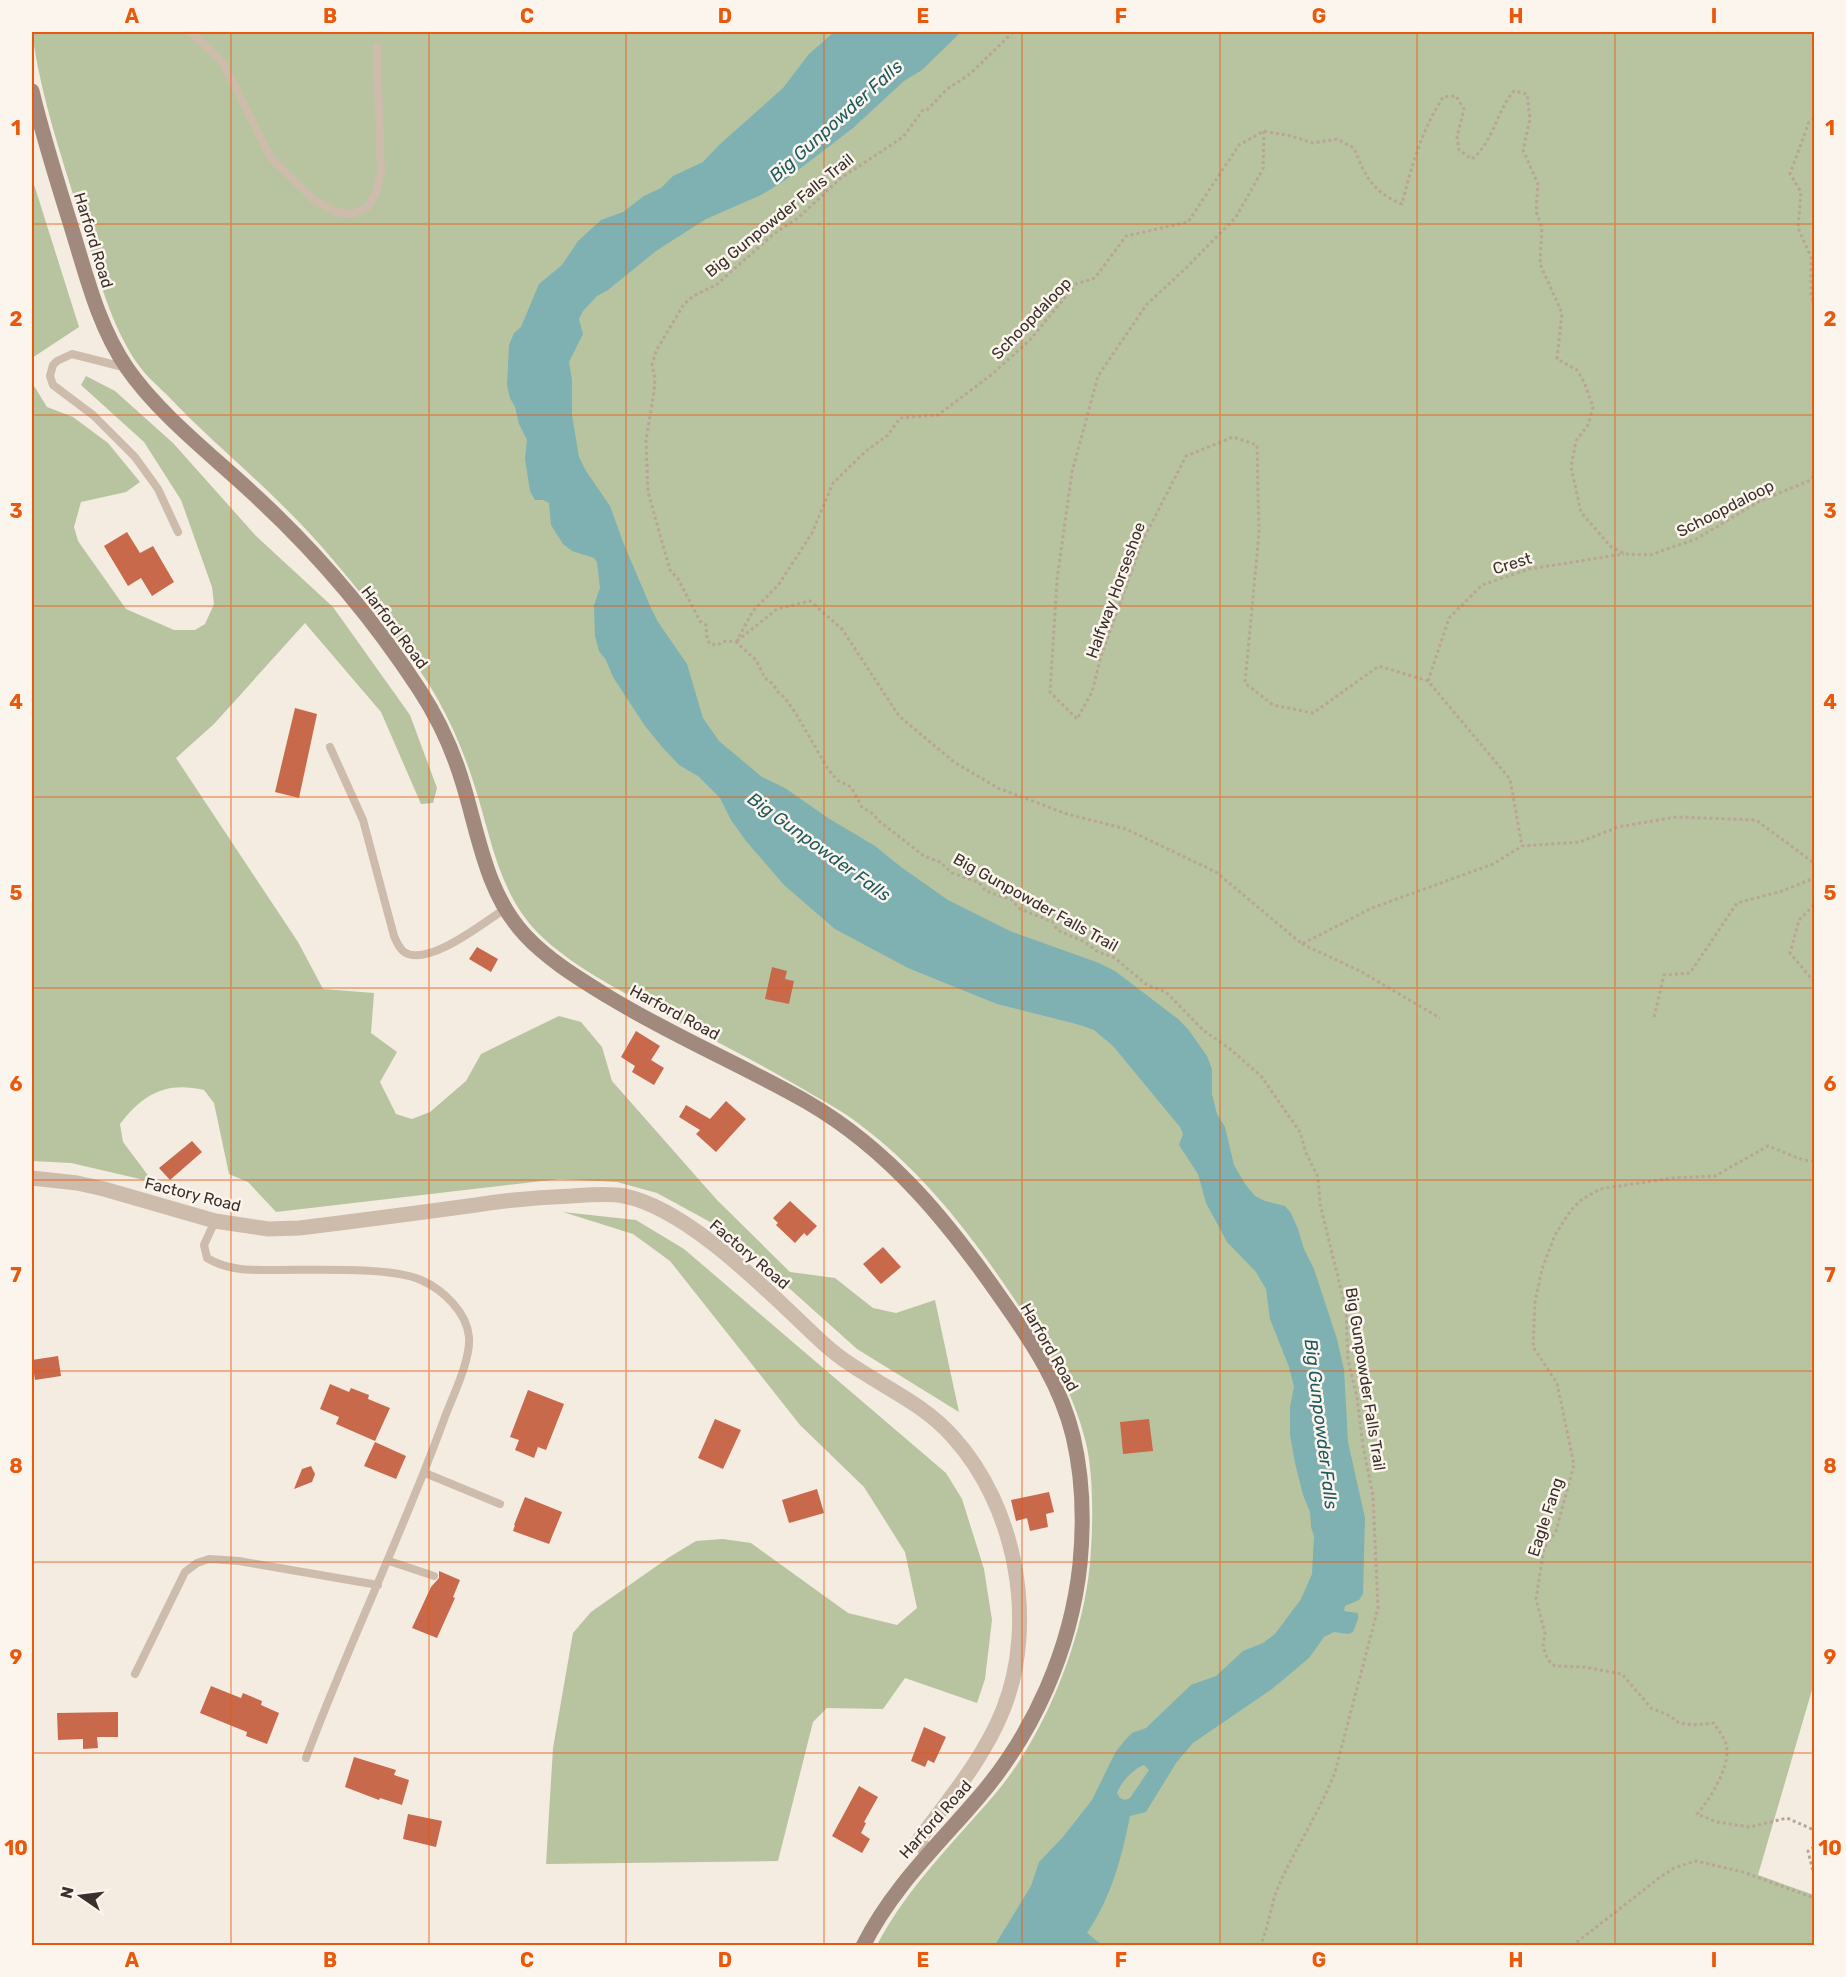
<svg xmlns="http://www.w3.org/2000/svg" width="1846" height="1977" font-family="Rubik,sans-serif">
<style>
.green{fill:#b8c4a0}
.water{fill:#7fb0b2;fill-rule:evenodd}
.building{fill:#c8694b}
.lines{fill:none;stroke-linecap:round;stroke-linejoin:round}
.path{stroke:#b9a596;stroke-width:3;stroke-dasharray:3 3;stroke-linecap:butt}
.lane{stroke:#cdbbac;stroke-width:8}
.street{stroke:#cdbbac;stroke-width:15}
.secondary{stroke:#a18a7d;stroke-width:15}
.grid{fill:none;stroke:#e8590c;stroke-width:1.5;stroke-opacity:0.55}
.labels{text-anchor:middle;stroke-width:5;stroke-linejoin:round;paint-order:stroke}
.street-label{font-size:16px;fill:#3b302b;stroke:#fbf5ee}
.water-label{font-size:18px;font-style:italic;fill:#1f5a5e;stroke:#fbf5ee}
.neatline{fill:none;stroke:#e8590c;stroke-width:2}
.grid-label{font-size:20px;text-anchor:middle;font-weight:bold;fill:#e8590c}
</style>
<rect width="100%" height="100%" fill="#f4ebe1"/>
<g class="green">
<path d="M32,32H1814V1683L1758,1875L1814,1895V1945H877C907,1888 953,1843 995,1794C1045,1735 1083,1640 1090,1563C1093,1528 1094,1477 1086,1443C1072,1384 1038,1333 1004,1284C963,1224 917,1167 859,1124C844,1112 825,1102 808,1092C757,1061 702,1035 649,1006C611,986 570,964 539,934C497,892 491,834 473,781C462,747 447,713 428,683C411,656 390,630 370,605C343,571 315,537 283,506C246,469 206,436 170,398C159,387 146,376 137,363C110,324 98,274 84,229C64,164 41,99 32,32Z"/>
<polygon points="32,178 79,327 32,358"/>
<path d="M32,367L34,386L47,407L73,417L108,443L140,482L126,492L81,502L74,527L78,541L126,609L174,630H195L205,624L214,604L212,587L181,500L144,442L81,385L86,376L115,391L173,443L256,536L333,607L410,715L437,788L433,803L421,804L381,712L305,623L214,724L176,758L298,942L323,989L374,993L371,1033L397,1052L380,1082L396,1114L412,1119L430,1112L466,1081L481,1054L559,1016L581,1022L602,1047L612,1081L717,1200L790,1272L835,1278L873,1308L896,1313L935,1300L959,1412L857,1349L723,1229L657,1193L617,1182L560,1179L276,1212L248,1182L229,1174L214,1103L204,1090C166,1081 143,1094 120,1124L123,1142L153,1182L71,1163L32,1161Z"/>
<polygon points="563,1212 636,1220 684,1249 946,1473 962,1499 984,1569 992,1620 985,1679 977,1703 905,1678 883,1709 827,1708 813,1722 778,1861 546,1864 553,1748 573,1633 591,1612 668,1558 696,1541 723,1539 751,1543 848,1613 897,1625 917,1608 905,1552 864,1487 800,1425 670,1261 633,1234"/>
</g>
<path class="water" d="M834,32H961L922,70L904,81L853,128L784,181L761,195L706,219L656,251L608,290L597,296L583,311L579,319L583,334L569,362L572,380V415L579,457L586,471L610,506L623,542L651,608L658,622L687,664L703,718L719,741L762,777L785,788L828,818L875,846L901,867L948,900L1010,931L1099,963L1115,971L1178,1019L1188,1029L1207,1056L1212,1069V1094L1217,1114L1225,1127L1234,1165L1245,1184L1255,1196L1265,1201L1285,1206L1291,1213L1298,1229L1304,1249L1314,1269L1337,1339L1344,1370L1348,1442L1365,1518L1363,1594L1359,1600L1345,1606L1344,1611L1358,1613V1619L1353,1632L1348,1634L1334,1632L1324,1637L1309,1658L1272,1689L1193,1743L1176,1763L1146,1812L1130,1816C1122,1857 1111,1898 1087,1933L1102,1945H995L1031,1886L1039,1862L1063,1837L1092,1800L1115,1753L1125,1740L1132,1733L1146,1728L1191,1685L1216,1676L1243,1651L1263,1643L1275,1634L1301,1599L1312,1574L1314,1536L1311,1527L1310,1512L1303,1495L1295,1463L1290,1435V1407L1294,1387L1289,1367L1270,1319L1266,1289L1256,1272L1227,1242L1206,1203L1198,1174L1179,1145L1183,1134L1180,1127L1113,1046L1094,1030L1080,1025L997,1004L908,968L835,929L784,885L746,841L731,820L720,798L698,776L679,765L663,748L645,726L613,677L606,660L599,651L595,636L594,605L600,588L597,562L594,558L572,551L563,544L551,525L549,503L543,500H535L530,491L525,459L527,440L519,424L515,407L510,398L507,385L509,345L514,333L521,327L539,284L562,265L578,241L601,220L623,212L644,196L661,188L673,176L703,162L719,145L783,88L809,54ZM1144,1765L1149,1770L1130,1798L1125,1800L1120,1798L1117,1793C1121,1782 1133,1769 1144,1765Z"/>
<g class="building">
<polygon points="127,532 140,553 153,546 174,582 152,596 141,578 128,586 104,546"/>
<polygon points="295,708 317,714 299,798 275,792"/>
<polygon points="477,947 498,959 491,972 469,959"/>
<polygon points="772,967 787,971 785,979 794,981 789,1004 765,999"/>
<polygon points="636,1031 660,1046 651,1060 664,1068 654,1085 632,1072 635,1066 621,1057"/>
<polygon points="726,1101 746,1119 716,1152 696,1134 700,1130 679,1117 686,1105 710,1119"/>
<polygon points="192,1141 202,1152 170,1180 159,1168"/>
<polygon points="790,1201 817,1226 807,1236 804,1233 795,1243 776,1225 778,1223 773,1218"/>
<polygon points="883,1247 901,1267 881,1284 863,1264"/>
<polygon points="58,1356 61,1376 35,1380 32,1360"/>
<polygon points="330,1384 349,1392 351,1388 369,1395 368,1399 390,1408 375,1441 336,1424 339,1417 320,1409"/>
<polygon points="528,1390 564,1404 546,1450 538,1447 534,1458 515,1450 519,1440 510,1437"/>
<polygon points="715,1419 741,1430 723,1469 698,1458"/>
<polygon points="1149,1419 1153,1451 1123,1454 1120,1422"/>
<polygon points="375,1442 406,1456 396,1479 364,1466"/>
<polygon points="311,1466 315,1474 312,1482 294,1489 302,1469"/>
<polygon points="817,1489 824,1513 789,1523 782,1500"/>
<polygon points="1049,1492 1054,1512 1046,1514 1048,1527 1030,1531 1027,1518 1016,1521 1011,1500"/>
<polygon points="525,1497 562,1512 549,1544 513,1531 515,1525 514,1525"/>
<polygon points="439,1571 460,1580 453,1597 455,1598 437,1638 412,1628 431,1587 439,1578"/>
<polygon points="211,1686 241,1698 243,1693 262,1701 261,1705 279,1713 267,1744 246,1736 247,1732 200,1713"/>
<polygon points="118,1712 118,1737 97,1737 98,1748 83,1749 83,1739 58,1740 57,1713"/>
<polygon points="924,1727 946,1737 934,1763 928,1760 925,1767 911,1761"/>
<polygon points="354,1757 396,1770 394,1775 409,1780 402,1805 380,1798 379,1800 345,1787"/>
<polygon points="859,1786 878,1797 864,1822 866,1823 861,1833 870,1839 862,1853 832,1836"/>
<polygon points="408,1814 442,1821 436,1847 403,1839"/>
</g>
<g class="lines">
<g class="path">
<path d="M1013,32L970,74L947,89L927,110H923L903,137L841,178L798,218L775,233L716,285L693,296L684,304L656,351L652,365L655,379L654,392L646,440L648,492L670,570L678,579L700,621L706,625L707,639L710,644L717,645L726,641L736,642L756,660L765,678L773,684L778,692L784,697L795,712L828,769L837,780L851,787L862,807L873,814L879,821L924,856L940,862L952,873L978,882L986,891L1012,900L1020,909L1053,922L1057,930L1085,942L1098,952L1115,958L1147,985L1166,992L1203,1030L1230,1049L1261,1076L1300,1132L1306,1153L1318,1177L1320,1204L1346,1310L1348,1360L1357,1397L1363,1446L1373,1496L1378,1608L1335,1772C1319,1814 1293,1851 1276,1892C1270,1910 1268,1929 1260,1946"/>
<polyline points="1814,118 1809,122 1790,174 1801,192 1798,228 1811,257 1811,297 1814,302"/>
<polyline points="1264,131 1263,169 1236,217 1185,269 1147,304 1098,376 1072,472 1057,580 1050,692 1077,719 1092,692 1101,656 1143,540 1186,456 1233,437 1257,445 1259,533 1245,683 1273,705 1313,713 1379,666 1428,681 1510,779 1522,846"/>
<polyline points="737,641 777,609 810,601 842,629 899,716 954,762 998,788 1067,814 1126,829 1216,872 1302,944 1372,908 1493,864 1522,846 1580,842 1618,827 1677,817 1756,820 1814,863"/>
<path d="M736,642L753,611L779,584L812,533L833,483L866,451L888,435L900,418L938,415L991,375L1030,340L1076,284L1095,278L1126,236L1188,222L1239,145L1264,131L1291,136L1313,143L1337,139L1354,148C1366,177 1371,191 1402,204C1411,167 1422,130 1443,97L1456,96L1464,109L1457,137L1459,150L1472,159C1494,141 1496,112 1514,91L1527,94L1530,119L1523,150L1538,184L1536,211L1542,228L1540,264L1562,313L1557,359L1577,370L1584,382L1593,407L1588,425L1576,441L1571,467L1581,512L1610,546L1625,554L1650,555L1696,539L1760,501L1811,480L1814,475"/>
<polyline points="1428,681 1449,618 1482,585 1529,569 1624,554"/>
<polyline points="1814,905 1799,920 1790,953 1814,982"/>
<polyline points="1302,944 1360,971 1440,1018"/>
<polyline points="1654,1017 1664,975 1690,973 1737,903 1782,891 1814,878"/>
<path d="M1814,1161L1803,1160L1768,1146L1715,1176L1672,1178L1600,1189L1581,1200L1571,1210L1555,1235L1542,1269L1535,1302L1533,1347L1557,1383L1574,1465L1556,1531L1544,1548L1536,1599L1545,1633L1543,1646L1548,1660L1555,1666L1584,1667L1622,1674L1651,1708L1670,1716L1679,1723L1693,1725L1714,1723C1718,1730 1724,1737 1726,1744C1732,1764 1710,1800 1697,1814L1717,1822L1750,1827L1787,1818L1814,1830"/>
<polyline points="1814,1847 1808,1851 1814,1875"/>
<polyline points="1572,1946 1659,1878 1674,1868 1696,1861 1743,1872 1814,1898"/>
</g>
<g class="lane">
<polyline points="191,32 223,63 271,158 314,200 336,212 353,214 368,207 376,192 381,174 377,47"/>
<polyline points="127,368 72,354 57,361 53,365 50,376 53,385 93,415 135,457 158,489 178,532"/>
<path d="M330,747L363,820L394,936C396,941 399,948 404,952C428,968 484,922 505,909"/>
<path d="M215,1221L204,1245L207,1258C230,1272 255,1270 281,1270C316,1270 391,1267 421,1280C442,1289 467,1312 469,1337C471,1358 454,1394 446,1414C404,1531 349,1642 306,1758"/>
<polyline points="425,1473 500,1504"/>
<polyline points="389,1561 434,1576"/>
<polyline points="135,1674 185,1572 197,1563 209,1559 239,1561 378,1585"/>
</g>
<path class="street" d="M32,1178L77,1183L104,1189L215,1221L268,1229L299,1228C358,1221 417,1213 476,1205C508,1200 539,1197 571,1196C588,1195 607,1193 624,1196C691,1209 774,1298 823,1343C863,1380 917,1396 953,1437C1016,1506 1038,1623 1003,1710C984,1758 949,1799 919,1840L927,1853"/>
<path class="secondary" d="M32,91C43,137 57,181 71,226C86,274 98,326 127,368C160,416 218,460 260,500C320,556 374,620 419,689C438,718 453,750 463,784C479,836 486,893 525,935C548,960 580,979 609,997C673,1036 742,1065 807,1102C890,1150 949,1223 1003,1301C1032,1342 1061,1386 1073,1436C1083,1478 1084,1522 1080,1564C1071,1649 1034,1733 978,1798C937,1846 892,1888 863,1946"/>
</g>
<path class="grid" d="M231,32V1946M429,32V1946M626,32V1946M824,32V1946M1022,32V1946M1220,32V1946M1417,32V1946M1615,32V1946M32,224H1814M32,415H1814M32,606H1814M32,797H1814M32,988H1814M32,1180H1814M32,1371H1814M32,1562H1814M32,1753H1814"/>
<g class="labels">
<g class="street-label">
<text transform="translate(779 215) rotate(-39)" y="6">Big Gunpowder Falls Trail</text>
<text transform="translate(94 240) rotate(73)" y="6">Harford Road</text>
<text transform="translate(1031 318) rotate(-46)" y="6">Schoopdaloop</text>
<text transform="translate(1725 508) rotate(-27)" y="6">Schoopdaloop</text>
<text transform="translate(1512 563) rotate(-17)" y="6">Crest</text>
<text transform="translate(1115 590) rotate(-70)" y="6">Halfway Horseshoe</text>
<text transform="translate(395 627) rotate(53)" y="6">Harford Road</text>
<text transform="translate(1036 902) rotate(29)" y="6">Big Gunpowder Falls Trail</text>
<text transform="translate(675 1012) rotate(28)" y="6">Harford Road</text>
<text transform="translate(193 1194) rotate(14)" y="6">Factory Road</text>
<text transform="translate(750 1254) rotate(40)" y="6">Factory Road</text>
<text transform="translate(1050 1347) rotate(60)" y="6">Harford Road</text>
<text transform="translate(1366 1379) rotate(81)" y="6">Big Gunpowder Falls Trail</text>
<text transform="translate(1545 1517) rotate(-72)" y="6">Eagle Fang</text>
<text transform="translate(935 1819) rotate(-48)" y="6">Harford Road</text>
</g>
<g class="water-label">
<text transform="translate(836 121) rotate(-42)" y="6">Big Gunpowder Falls</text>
<text transform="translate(819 847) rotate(36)" y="6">Big Gunpowder Falls</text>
<text transform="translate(1321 1424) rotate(83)" y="6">Big Gunpowder Falls</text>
</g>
</g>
<rect width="1846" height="1977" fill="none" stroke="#fbf5ee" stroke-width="66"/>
<g transform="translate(81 1896) rotate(284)" stroke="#fbf5ee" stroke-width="4.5" paint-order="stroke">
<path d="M0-4.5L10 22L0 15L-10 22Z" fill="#3b302b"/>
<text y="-9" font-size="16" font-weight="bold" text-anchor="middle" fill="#3b302b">N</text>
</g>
<rect x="33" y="33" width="1780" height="1911" class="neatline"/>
<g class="grid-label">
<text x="132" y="23">A</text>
<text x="330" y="23">B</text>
<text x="527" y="23">C</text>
<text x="725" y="23">D</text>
<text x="923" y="23">E</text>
<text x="1121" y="23">F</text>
<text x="1319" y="23">G</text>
<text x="1516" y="23">H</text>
<text x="1714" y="23">I</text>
<text x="16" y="135">1</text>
<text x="1830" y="135">1</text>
<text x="16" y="326">2</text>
<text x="1830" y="326">2</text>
<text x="16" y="518">3</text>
<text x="1830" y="518">3</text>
<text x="16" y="709">4</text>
<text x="1830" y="709">4</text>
<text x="16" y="900">5</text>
<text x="1830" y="900">5</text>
<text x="16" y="1091">6</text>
<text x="1830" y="1091">6</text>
<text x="16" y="1282">7</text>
<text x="1830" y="1282">7</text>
<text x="16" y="1473">8</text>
<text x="1830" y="1473">8</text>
<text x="16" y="1664">9</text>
<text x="1830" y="1664">9</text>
<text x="16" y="1855">10</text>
<text x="1830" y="1855">10</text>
<text x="132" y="1967">A</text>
<text x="330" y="1967">B</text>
<text x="527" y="1967">C</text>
<text x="725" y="1967">D</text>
<text x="923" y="1967">E</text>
<text x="1121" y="1967">F</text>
<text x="1319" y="1967">G</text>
<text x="1516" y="1967">H</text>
<text x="1714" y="1967">I</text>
</g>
</svg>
